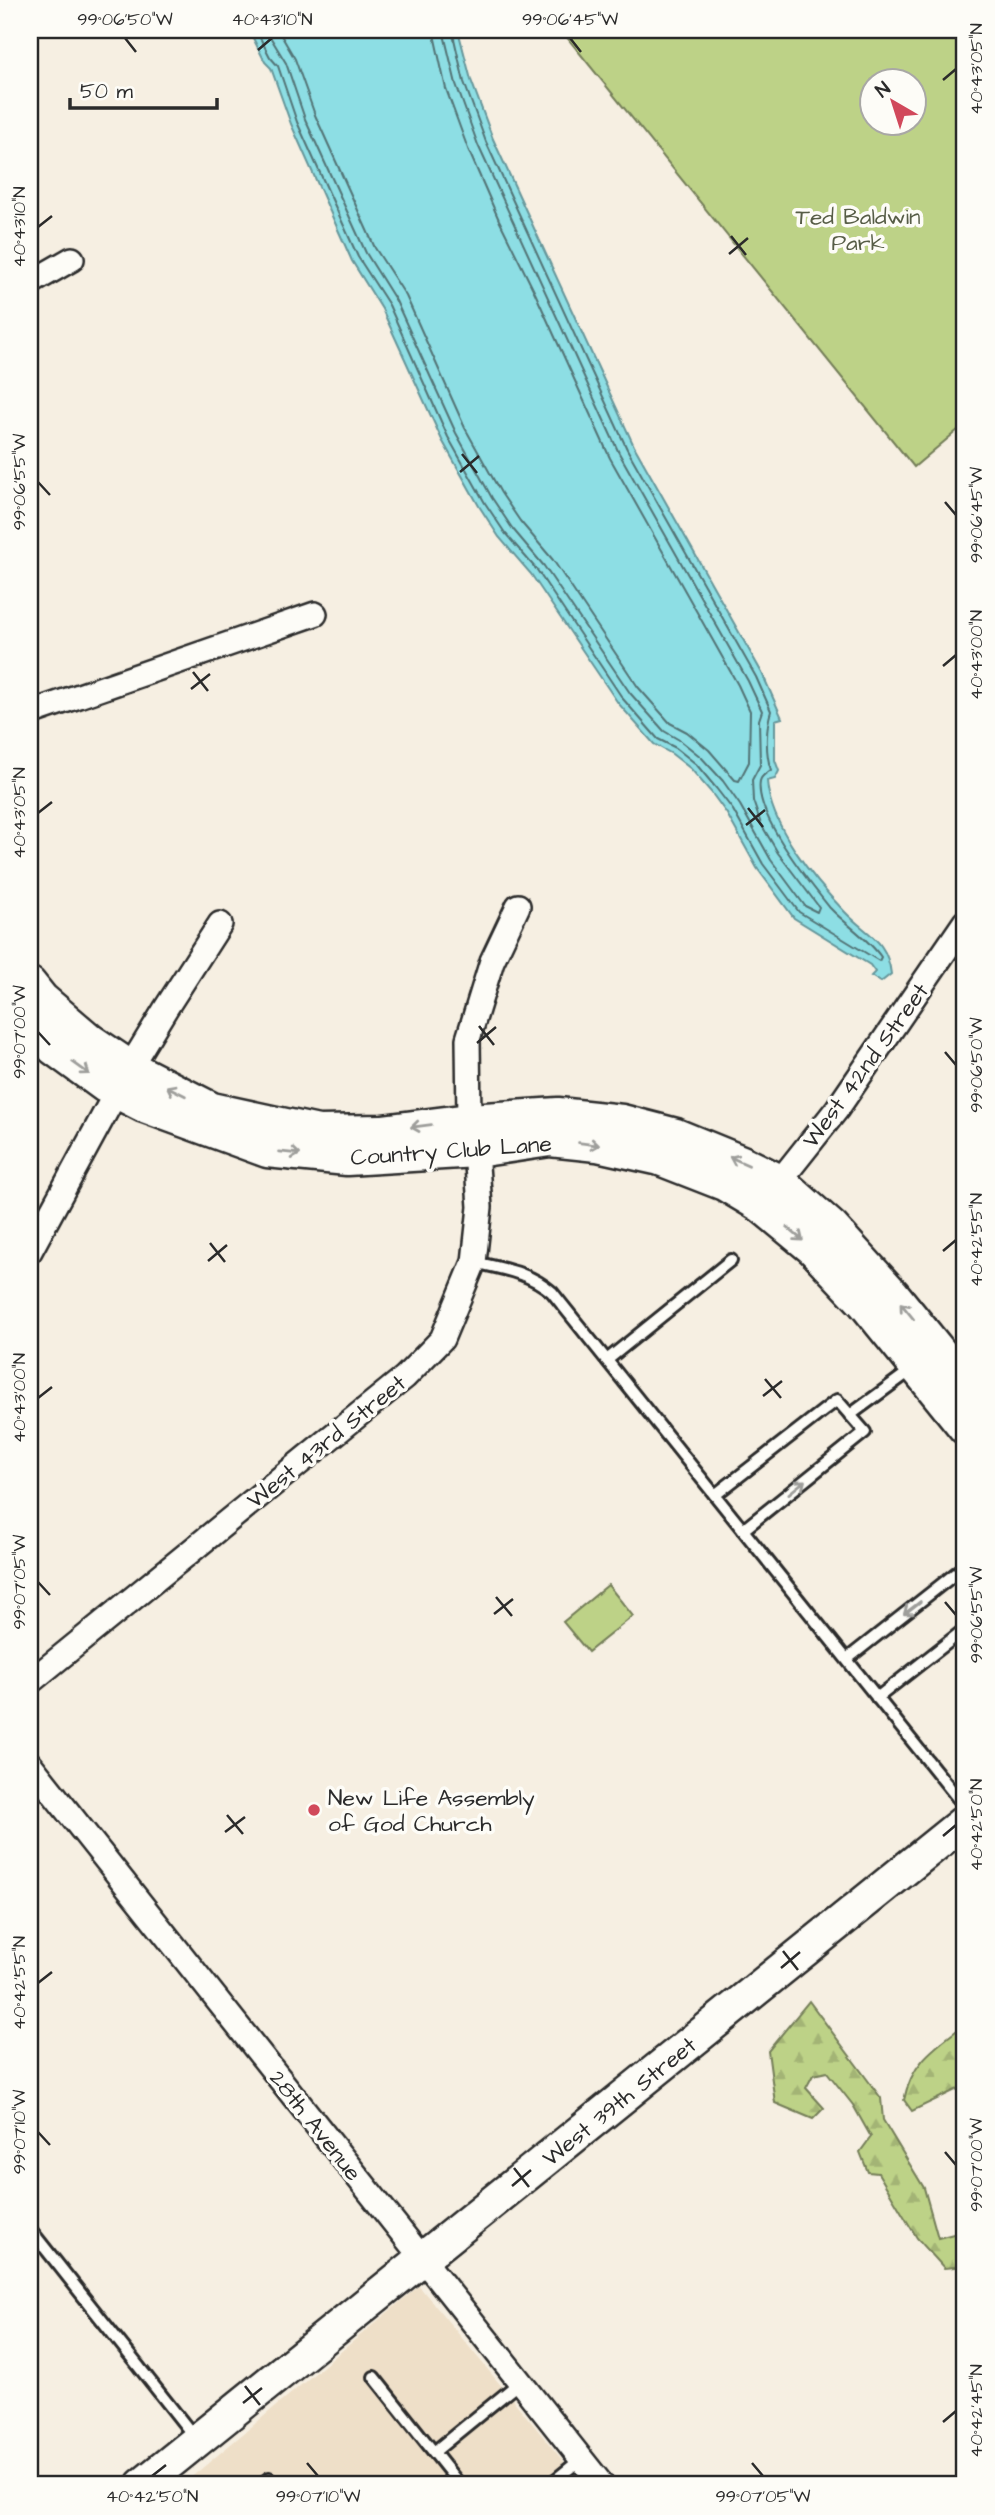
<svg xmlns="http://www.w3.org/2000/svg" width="995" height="2515" font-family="'Architects Daughter',sans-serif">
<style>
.built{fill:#eedfc8}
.forest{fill:url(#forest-firs);stroke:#747e59;stroke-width:2}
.green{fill:#bdd287;stroke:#747e59;stroke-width:2;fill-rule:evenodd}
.water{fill:#8ddee4;stroke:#66969a;stroke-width:2}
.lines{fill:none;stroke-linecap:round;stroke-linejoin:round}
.shore{stroke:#527375;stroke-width:2}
.lane-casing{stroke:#2b2b2b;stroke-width:16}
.street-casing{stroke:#2b2b2b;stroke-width:28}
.secondary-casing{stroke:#2b2b2b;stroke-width:37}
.lane{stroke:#fdfcf7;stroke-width:10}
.street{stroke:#fdfcf7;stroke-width:23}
.secondary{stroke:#fdfcf7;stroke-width:32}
.oneway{stroke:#9e9e9b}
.ticks{fill:none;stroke:#2b2b2b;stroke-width:2.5}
.poi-dot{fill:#d1495b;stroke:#fdfcf7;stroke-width:2.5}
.labels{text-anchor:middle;stroke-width:7;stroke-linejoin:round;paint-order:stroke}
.park-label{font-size:23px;fill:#575d47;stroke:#fdfcf7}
.street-label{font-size:23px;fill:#2b2b2b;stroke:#fdfcf7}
.poi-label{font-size:23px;fill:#2b2b2b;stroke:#fdfcf7;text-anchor:start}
.neatline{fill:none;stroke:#2b2b2b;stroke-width:2.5}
.ticks-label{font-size:18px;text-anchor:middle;fill:#2b2b2b}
</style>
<defs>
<pattern id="forest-firs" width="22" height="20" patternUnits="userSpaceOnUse" patternTransform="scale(1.75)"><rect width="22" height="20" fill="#bdd287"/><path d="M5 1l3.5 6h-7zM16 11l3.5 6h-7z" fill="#a3b475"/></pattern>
</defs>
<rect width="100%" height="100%" fill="#f6efe2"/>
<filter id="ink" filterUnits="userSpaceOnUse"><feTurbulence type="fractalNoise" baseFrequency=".0143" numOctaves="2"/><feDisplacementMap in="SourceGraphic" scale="14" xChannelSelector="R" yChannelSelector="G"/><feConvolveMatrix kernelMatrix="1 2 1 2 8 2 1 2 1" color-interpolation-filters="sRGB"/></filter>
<g filter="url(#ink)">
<polygon class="built" points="419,2286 583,2485 182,2485"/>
<g class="forest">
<polygon points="809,2001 881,2098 883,2120 924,2188 938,2238 965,2231 965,2266 944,2268 917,2238 878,2173 868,2172 860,2152 871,2137 853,2105 827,2072 813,2075 806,2088 824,2108 813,2119 775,2103 768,2051"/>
<path d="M965,2024V2082L958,2089L912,2111L904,2100C912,2060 936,2047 965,2024Z"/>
</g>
<g class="green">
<path d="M561,30H965V424L914,467ZM872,80H914V122H872Z"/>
<polygon points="608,1585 633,1616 588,1652 563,1622"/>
</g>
<path class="water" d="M249,30H458L471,80L493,139L634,446L762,673L782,718L775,720V760L779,771L775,779L767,781C770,826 814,880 845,912C867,935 887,939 891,974L881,982L871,976L875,972L870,965L794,918L757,868L727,814L711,792L691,769L672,754L654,744L618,703L531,574L499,537L479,506L442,440L382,309L352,261L291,124L271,68L265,62Z"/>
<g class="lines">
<g class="shore">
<path d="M256,30L270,57L278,66L297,122L358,257L389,305L448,437L485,503L505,533L537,570L623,699L658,739L676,748L696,764L716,788L733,810L763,864L799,912L879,961L881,957C868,938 846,925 830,908C809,882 754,815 760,781C761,775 767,773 771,770C765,753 766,727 771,711L756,677L627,449L486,142L464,82L452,30"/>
<polyline points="266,30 286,63 305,119 366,253 396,301 456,433 492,498 512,528 544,566 630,693 664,731 681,741 701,757 723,781 740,805 771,860 805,906 817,912 819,907 778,853 761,824 753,801 752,780 760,765 759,720 762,711 748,681 619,453 478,145 456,84 443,30"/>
<polyline points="278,30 295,59 315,115 375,248 406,296 465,428 501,493 520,521 553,560 638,687 670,723 687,732 709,750 735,780 739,781 749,762 750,711 738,685 610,458 535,293 499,220 468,149 446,89 433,30"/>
</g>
<g class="lane-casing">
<g id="lane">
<path d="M474,1262C503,1269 529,1272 552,1292L965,1807"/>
<polyline points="607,1360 731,1260"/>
<polyline points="850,1415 914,1368"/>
<polyline points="715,1495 837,1400 865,1432 743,1530"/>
<polyline points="847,1659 965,1566"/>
<polyline points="877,1698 965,1629"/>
<polyline points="30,2229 196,2439"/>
<polyline points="374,2377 460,2485"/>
<polyline points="434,2452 520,2382"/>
<polyline points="260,2485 269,2478"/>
<polyline points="549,2485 581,2459"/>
</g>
</g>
<g class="street-casing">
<g id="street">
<polyline points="30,283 72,259"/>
<polyline points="30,713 315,614"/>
<polyline points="771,1192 837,1109 965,922"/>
<polyline points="30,1251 130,1067 166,1008 220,924"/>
<polyline points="30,1682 405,1377 442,1339 474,1262 480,1207 476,1151 469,1120 468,1039 492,961 518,906"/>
<polyline points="30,1764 602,2485"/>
</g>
</g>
<g class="secondary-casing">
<g id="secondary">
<polyline points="30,984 42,999 90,1040 130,1067 212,1109 318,1132 382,1131 469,1120 558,1114 622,1121 676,1135 742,1162 780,1181 832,1227 893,1294 965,1383"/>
<polyline points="30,1024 53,1048 105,1086 144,1106 267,1151 347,1159 476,1151 550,1140 597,1145 660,1159 724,1184 761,1206 813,1249 864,1303 965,1428"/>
<polyline points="142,2485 965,1821"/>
</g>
</g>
<use href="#lane" class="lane"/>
<use href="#street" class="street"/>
<use href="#secondary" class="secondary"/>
</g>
<defs><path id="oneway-shaft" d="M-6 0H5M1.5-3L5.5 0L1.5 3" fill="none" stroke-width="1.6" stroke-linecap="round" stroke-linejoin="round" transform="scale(1.75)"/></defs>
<g class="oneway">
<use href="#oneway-shaft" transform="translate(81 1068) rotate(36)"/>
<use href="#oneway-shaft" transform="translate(176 1091) rotate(-153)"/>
<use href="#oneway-shaft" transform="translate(421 1126) rotate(173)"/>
<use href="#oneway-shaft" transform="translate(589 1144) rotate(7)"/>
<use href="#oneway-shaft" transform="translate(290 1153) rotate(6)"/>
<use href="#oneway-shaft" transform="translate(739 1161) rotate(-156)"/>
<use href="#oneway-shaft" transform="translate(795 1234) rotate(40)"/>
<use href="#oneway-shaft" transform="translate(907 1311) rotate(-129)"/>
<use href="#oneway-shaft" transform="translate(797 1487) rotate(-39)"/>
<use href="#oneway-shaft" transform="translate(912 1608) rotate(142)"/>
</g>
</g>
<path class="ticks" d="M125,38L136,52M570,38L581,52M258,50L272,38M943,80L956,69M38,227L52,216M731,236L746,255M729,254L748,238M462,454L477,473M460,472L479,456M38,482L50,495M945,502L956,515M943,666L956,655M193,672L208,691M191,689L210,674M748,808L763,827M38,813L52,802M746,825L765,810M479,1026L494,1045M38,1032L50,1045M477,1043L496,1027M945,1052L956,1065M210,1243L225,1262M943,1251L956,1240M208,1261L227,1245M765,1379L781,1398M763,1396L782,1381M38,1398L52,1387M38,1582L50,1595M496,1597L512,1616M945,1602L956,1615M494,1614L513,1599M227,1815L243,1834M225,1832L245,1817M943,1836L956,1825M783,1951L798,1970M781,1968L800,1952M38,1983L52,1972M38,2132L50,2145M945,2152L956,2165M514,2168L529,2187M512,2186L531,2170M245,2386L260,2405M243,2403L262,2388M943,2422L956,2411M307,2463L318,2476M752,2463L763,2476M152,2476L166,2465"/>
<circle class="poi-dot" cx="314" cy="1810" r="7"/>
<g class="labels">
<g class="park-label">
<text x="858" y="224">Ted Baldwin<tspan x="858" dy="26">Park</tspan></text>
</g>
<g class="street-label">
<text transform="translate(865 1065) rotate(-54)" y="8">West 42nd Street</text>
<text transform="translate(451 1150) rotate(-4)" y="8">Country Club Lane</text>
<text transform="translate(326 1441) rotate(-39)" y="8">West 43rd Street</text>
<text transform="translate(619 2101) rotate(-39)" y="8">West 39th Street</text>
<text transform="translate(316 2125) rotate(52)" y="8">28th Avenue</text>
</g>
<g class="poi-label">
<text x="328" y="1805">New Life Assembly<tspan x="328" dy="26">of God Church</tspan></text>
</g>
</g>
<rect width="995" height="2515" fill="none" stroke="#fdfcf7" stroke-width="77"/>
<g transform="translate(893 102) rotate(321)"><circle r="33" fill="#fdfcf7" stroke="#a9a8a5" stroke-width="2"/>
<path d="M0-5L12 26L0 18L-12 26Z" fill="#d1495b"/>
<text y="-10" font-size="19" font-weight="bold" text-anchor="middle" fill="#2b2b2b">N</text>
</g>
<path d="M70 98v10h147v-10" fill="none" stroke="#2b2b2b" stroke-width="3.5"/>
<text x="80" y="98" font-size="21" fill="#2b2b2b" stroke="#fdfcf7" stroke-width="5" paint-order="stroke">50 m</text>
<rect x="38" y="38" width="918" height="2438" class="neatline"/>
<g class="ticks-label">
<text x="125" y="25">99°06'50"W</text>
<text x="272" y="25">40°43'10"N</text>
<text x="570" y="25">99°06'45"W</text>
<text transform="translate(976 69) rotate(-90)" y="6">40°43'05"N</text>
<text transform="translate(19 227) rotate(-90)" y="6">40°43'10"N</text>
<text transform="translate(19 482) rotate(-90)" y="6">99°06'55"W</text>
<text transform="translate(976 515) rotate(-90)" y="6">99°06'45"W</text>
<text transform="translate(976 655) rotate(-90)" y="6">40°43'00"N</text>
<text transform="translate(19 813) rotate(-90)" y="6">40°43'05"N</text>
<text transform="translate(19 1032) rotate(-90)" y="6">99°07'00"W</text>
<text transform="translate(976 1065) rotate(-90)" y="6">99°06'50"W</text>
<text transform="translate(976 1240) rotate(-90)" y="6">40°42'55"N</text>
<text transform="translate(19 1398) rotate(-90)" y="6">40°43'00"N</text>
<text transform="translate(19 1582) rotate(-90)" y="6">99°07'05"W</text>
<text transform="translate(976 1615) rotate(-90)" y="6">99°06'55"W</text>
<text transform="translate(976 1825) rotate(-90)" y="6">40°42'50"N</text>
<text transform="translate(19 1983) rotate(-90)" y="6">40°42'55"N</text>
<text transform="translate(19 2132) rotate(-90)" y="6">99°07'10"W</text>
<text transform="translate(976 2165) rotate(-90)" y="6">99°07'00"W</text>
<text transform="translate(976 2411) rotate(-90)" y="6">40°42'45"N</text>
<text x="152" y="2502">40°42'50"N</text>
<text x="318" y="2502">99°07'10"W</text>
<text x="763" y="2502">99°07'05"W</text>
</g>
</svg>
